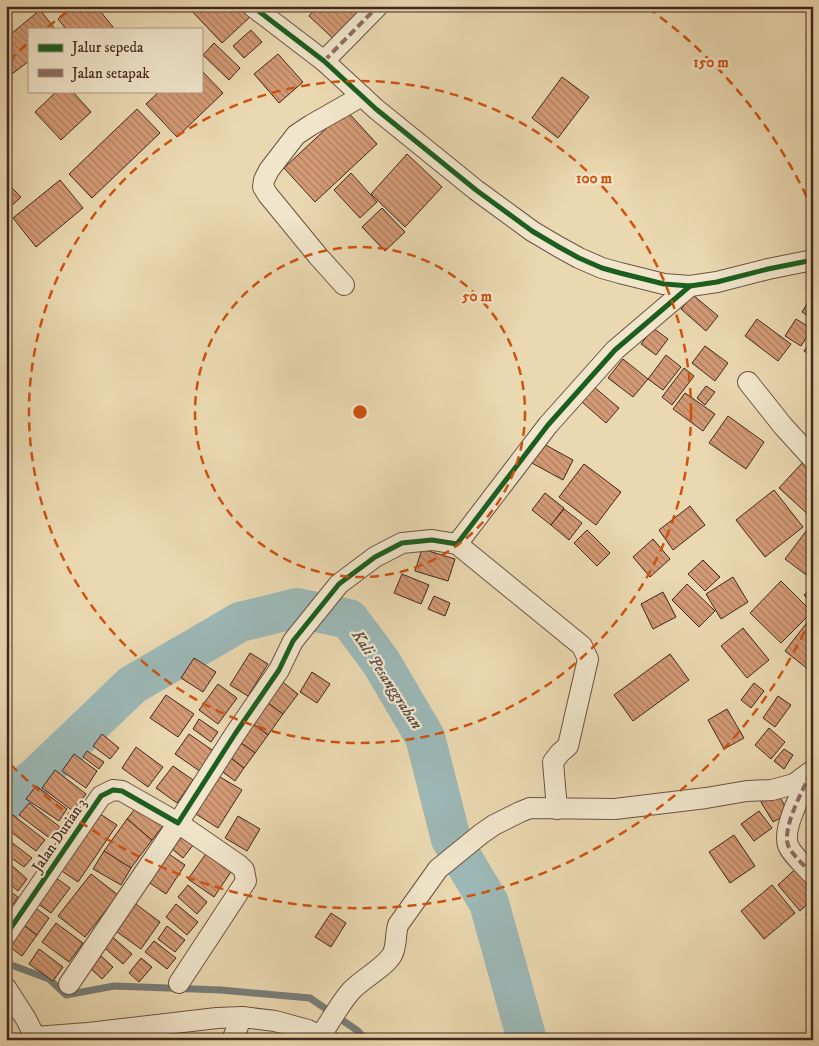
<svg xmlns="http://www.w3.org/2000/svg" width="819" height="1046" font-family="'IM FELL DW Pica',serif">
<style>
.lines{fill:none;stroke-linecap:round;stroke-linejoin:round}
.stream{stroke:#787e7a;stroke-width:7}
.river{stroke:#9cb8b6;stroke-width:40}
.building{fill:url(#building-back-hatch);stroke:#41271f}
.street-casing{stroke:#6b5343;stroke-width:22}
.street{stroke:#f1e6cc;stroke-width:20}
.quiet{stroke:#8d6e63;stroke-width:4;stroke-dasharray:8 4;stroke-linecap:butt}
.cycleway-casing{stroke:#f1e6cc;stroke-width:8}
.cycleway{stroke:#1b5e20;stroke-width:5}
.ring{fill:none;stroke:#cf520f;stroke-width:2.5;stroke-dasharray:9 6}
.labels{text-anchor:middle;stroke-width:4.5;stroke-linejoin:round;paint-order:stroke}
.street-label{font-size:15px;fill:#41271f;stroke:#f1e6cc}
.water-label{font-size:16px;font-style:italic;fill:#584b45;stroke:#f1e6cc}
.centre{fill:#cf520f;stroke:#f1e6cc;stroke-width:2.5}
.ring-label{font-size:15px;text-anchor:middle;font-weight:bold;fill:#cf520f;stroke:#f1e6cc;stroke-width:4.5;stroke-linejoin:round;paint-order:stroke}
</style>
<defs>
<pattern id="building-back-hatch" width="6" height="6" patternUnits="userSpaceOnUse" patternTransform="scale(1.25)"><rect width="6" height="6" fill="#d39a75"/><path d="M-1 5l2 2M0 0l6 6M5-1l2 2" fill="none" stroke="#ad7e5f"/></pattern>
</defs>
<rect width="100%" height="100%" fill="#ead8b0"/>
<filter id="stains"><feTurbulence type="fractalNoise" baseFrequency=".004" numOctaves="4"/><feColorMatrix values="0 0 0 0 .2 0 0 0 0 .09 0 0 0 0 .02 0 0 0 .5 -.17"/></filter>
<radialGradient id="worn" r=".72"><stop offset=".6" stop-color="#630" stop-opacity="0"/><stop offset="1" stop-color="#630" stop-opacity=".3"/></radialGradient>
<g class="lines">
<polyline class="stream" points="6,963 49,979 66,995 114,986 221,990 310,998 358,1031 366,1040"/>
<polyline class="river" points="6,801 35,778 132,685 240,622 297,608 349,619 381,662 425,737 451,839 489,903 527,1040"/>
</g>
<g class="building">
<polygon points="73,6 96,6 113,27 110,29 66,29 58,19"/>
<polygon points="187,6 239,6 250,17 222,43"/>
<polygon points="317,6 374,6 339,44 309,16"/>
<polygon points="40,10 55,29 29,29 29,61 8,77 6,75 6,38"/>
<polygon points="251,30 262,42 244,58 233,46"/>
<polygon points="214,43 240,68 229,80 203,55"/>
<polygon points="278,54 303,82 279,103 254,74"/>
<polygon points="201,70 223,93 177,137 146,104 160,91 201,91"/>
<polygon points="562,77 589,97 558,138 532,118"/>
<polygon points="57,91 72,91 91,112 61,140 35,112"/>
<polygon points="137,109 160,133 92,198 69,174"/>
<polygon points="346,110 377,144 315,202 284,168"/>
<polygon points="407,154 442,187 405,227 371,194"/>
<polygon points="351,173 377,202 360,218 334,190"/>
<polygon points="60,180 83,208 36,247 13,218"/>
<polygon points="6,182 21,197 6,211"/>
<polygon points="382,208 405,232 385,251 362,227"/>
<polygon points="813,294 813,319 802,312"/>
<polygon points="693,295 718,316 706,331 681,309"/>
<polygon points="757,319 791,344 778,361 745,336"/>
<polygon points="796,319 812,329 801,346 785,336"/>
<polygon points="653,328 668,339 656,355 641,344"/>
<polygon points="813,338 813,352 810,355 804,351"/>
<polygon points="705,346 728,363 715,381 692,363"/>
<polygon points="666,355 681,367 663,390 648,379"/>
<polygon points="623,359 648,379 633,397 608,378"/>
<polygon points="684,368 694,376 672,405 662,397"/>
<polygon points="706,386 715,392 705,405 697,398"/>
<polygon points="594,387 619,408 606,423 582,402"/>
<polygon points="685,393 715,414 703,431 673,409"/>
<polygon points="728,416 764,442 746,469 709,443"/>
<polygon points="542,443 573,460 563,480 530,462"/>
<polygon points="805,460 813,467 812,518 779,488"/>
<polygon points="584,464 621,492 596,525 559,497"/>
<polygon points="774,490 803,527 765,557 736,520"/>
<polygon points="545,493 564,508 551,525 532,510"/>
<polygon points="690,506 705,525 673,550 659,530"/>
<polygon points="564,509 582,523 569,540 551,525"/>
<polygon points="813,522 813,580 785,559"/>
<polygon points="587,530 610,553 597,566 574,543"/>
<polygon points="653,539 670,559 650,577 633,557"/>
<polygon points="422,549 455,559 448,581 415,571"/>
<polygon points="703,560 720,577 705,591 688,574"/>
<polygon points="402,574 429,585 421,604 394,593"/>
<polygon points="733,577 748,602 721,619 706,594"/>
<polygon points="781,581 812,612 781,643 750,613"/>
<polygon points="687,584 715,611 699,627 672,600"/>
<polygon points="813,587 813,605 804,595"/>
<polygon points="663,592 676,617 653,629 641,604"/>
<polygon points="434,596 450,603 445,616 428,609"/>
<polygon points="812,616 813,665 809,670 785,651"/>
<polygon points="743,628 769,660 747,678 721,646"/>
<polygon points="250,653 268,664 248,696 230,685"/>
<polygon points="670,654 689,680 633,721 614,695"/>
<polygon points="194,658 216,672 203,692 181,678"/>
<polygon points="312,672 330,684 317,703 300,692"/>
<polygon points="280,680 298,694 283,714 264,700"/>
<polygon points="754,683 764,691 751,708 741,700"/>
<polygon points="218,684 237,698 218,724 199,710"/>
<polygon points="166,695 194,714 178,737 150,718"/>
<polygon points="778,696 791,705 775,727 763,718"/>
<polygon points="264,700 283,714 268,735 249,721"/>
<polygon points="727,709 744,738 724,749 708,720"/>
<polygon points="199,719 218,732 211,742 193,729"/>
<polygon points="249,721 268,735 255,753 236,739"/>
<polygon points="769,728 785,742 771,759 755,745"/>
<polygon points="102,734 119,748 110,759 93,746"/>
<polygon points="189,734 215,752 201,772 175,754"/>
<polygon points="236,739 255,753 244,768 225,754"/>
<polygon points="136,747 163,767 148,787 122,768"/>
<polygon points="784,749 793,755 784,769 774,761"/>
<polygon points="87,751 104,762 99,769 83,757"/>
<polygon points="74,754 97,771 86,788 62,771"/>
<polygon points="225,754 244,768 235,781 216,767"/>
<polygon points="173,766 193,780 177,803 156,788"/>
<polygon points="55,770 86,794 73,811 42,788"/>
<polygon points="215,774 242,790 218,828 191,811"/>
<polygon points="36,786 67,809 59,821 26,799"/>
<polygon points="777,792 789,813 773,822 761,802"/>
<polygon points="29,803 60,827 51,839 19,815"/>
<polygon points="138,805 163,826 152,840 127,819"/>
<polygon points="94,810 117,825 78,882 56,867"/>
<polygon points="759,811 772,828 754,841 741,824"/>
<polygon points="13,815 45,840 36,851 6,828 6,823"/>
<polygon points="238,816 260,829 247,851 225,838"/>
<polygon points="127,819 152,840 131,868 104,851"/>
<polygon points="183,835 194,844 183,858 172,849"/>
<polygon points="734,835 755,866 730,883 709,852"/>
<polygon points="6,838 32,858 24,867 6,854"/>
<polygon points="210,848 235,866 214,897 188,879"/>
<polygon points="104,851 131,868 121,885 93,869"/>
<polygon points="166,852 185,865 166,894 147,881"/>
<polygon points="8,862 27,879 18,891 6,881 6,864"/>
<polygon points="801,864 813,878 813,899 800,911 778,885"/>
<polygon points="91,874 118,895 85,937 58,916"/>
<polygon points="52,875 70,888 51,913 34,901"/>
<polygon points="188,885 207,902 197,914 178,897"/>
<polygon points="772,885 795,913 764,939 741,911"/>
<polygon points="6,889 18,897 8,911 6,910"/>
<polygon points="133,902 160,922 141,949 113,929"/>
<polygon points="30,904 49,918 37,935 18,921"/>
<polygon points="176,904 198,922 187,935 166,917"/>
<polygon points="813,910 813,925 806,914"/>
<polygon points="331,913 346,923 331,947 315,937"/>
<polygon points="18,921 37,935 22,956 6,944"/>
<polygon points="56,923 83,943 69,962 42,942"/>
<polygon points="167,926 185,940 175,952 158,939"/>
<polygon points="109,934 132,954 123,964 100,944"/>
<polygon points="154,941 176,958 167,969 145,952"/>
<polygon points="39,949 63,967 53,981 29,964"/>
<polygon points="101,956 113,967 102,979 90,968"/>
<polygon points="141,958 152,967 139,982 129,973"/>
<polygon points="6,1008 10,1021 6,1022"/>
</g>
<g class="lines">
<g class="street-casing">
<g id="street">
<polyline points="252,6 324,61 376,109 476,190 532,231 559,247 579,258 602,268 620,273 664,284 690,286 717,282 768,269 813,260"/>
<polyline points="324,61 378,6"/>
<polyline points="344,285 318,256 268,195 263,187 264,180 269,170 296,135 311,125 362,96"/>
<polyline points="748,382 783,426 813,459"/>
<polyline points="457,544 582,646 588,659 568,746 560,753 553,762 557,809"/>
<path d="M811,773C803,789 782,828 788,845C791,854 806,867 813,875"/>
<polyline points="6,935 101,796 113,790 122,791 178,823 235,734 279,670 293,641 339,584 375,557 402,543 432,540 457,544 548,425 615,350 690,286"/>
<polyline points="69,984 178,823 239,865 244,870 246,881 179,983"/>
<polyline points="6,988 26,1019 35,1037"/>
<path d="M321,1035C330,1022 341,1002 351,991C362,979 384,968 392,955C397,947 395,935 398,925L438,869L481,834L494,825L520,812L530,808L615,809L706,798L747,791L772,790L794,784L813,770"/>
<polyline points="35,1037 88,1033 217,1018 242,1017 275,1021 308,1030 328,1039"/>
<polyline points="232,1040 242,1017"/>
</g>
</g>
<use href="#street" class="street"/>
<g class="quiet">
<polyline points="324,61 378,6"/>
<path d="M811,773C803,789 782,828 788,845C791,854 806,867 813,875"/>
</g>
<g class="cycleway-casing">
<g id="cycleway">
<polyline points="252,6 324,61 376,109 476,190 532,231 559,247 579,258 602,268 620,273 664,284 690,286 717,282 768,269 813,260"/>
<polyline points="6,935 101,796 113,790 122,791 178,823 235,734 279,670 293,641 339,584 375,557 402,543 432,540 457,544 548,425 615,350 690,286"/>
</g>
</g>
<use href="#cycleway" class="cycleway"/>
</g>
<g class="ring">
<circle cx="360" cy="412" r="165"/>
<circle cx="360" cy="412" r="331"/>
<path d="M811 618A496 496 0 0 1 9 763M9 61A496 496 0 0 1 28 43M48 27A496 496 0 0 1 72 8M648 8A496 496 0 0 1 811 206"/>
</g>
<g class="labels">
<g class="street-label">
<text transform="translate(59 835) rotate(-56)" y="5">Jalan Durian 3</text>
</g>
<g class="water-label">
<text transform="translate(388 679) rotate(57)" y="6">Kali Pesanggrahan</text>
</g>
</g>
<circle cx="360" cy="412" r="8" class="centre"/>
<g class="ring-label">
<text x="711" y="67">150 m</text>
<text x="594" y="183">100 m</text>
<text x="477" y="301">50 m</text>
</g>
<rect width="819" height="1046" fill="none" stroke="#ead8b0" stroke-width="25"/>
<rect x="8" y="8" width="804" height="1031" fill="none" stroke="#41271f" stroke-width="2.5"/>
<rect x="12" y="12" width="794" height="1021" fill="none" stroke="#41271f"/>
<rect x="28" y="28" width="175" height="65" fill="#f1e6cc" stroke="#ab9a87"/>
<rect x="38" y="44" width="25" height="8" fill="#1b5e20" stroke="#ab9a87"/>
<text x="72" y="52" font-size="15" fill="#41271f">Jalur sepeda</text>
<rect x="38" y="69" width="25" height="8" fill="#8d6e63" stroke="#ab9a87"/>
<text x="72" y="78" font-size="15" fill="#41271f">Jalan setapak</text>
<rect width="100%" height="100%" filter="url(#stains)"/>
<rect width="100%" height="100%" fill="url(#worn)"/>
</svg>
